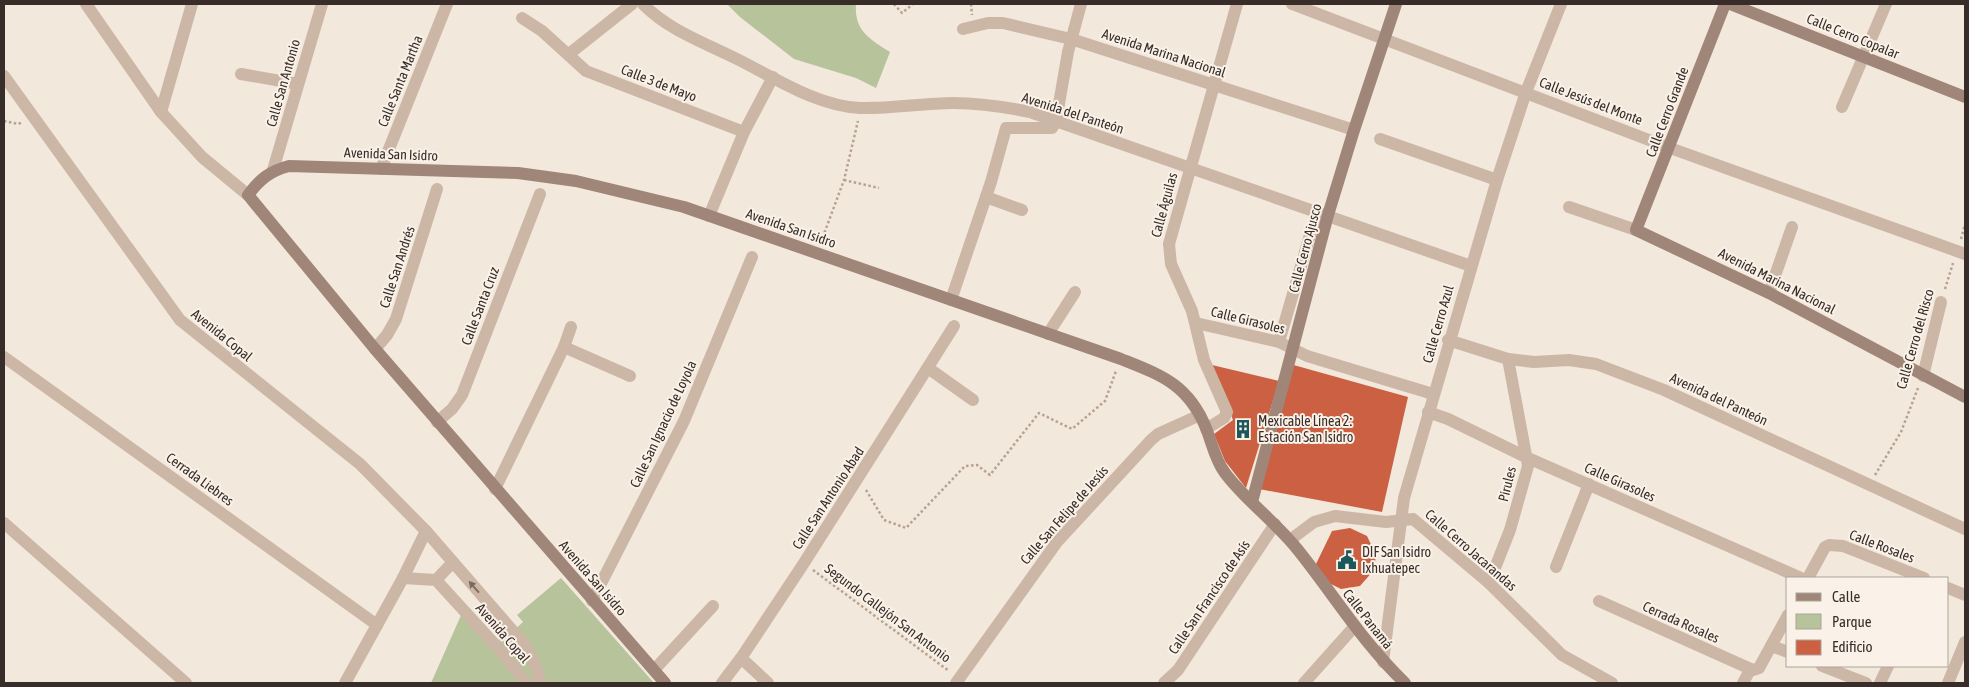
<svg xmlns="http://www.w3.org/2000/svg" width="1969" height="687" font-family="'Asap Condensed',sans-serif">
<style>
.green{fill:#b6c39b}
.building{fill:#cb6142}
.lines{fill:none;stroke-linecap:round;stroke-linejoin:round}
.path{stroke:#b8a191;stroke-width:2.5;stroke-dasharray:2.5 2.5;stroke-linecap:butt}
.street{stroke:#ccb7a7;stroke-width:12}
.secondary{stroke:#a08678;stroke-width:12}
.oneway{fill:#7b6b61}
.labels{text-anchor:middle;stroke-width:4;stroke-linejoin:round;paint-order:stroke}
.street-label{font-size:14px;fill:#382d28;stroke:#faf2e8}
.poi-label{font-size:14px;fill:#382d28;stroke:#faf2e8;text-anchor:start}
</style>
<rect width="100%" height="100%" fill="#f3e8dc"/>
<g class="green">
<path d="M727,4H856C854,31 870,39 890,52L876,88L856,78L794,59L740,17Z"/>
<polygon points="561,578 654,683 431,683 462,613 498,640 508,630 511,633 523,622 517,615"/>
</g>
<g class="building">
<polygon points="1290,364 1408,397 1382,512 1259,489"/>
<polygon points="1212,365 1279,381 1246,488 1225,461 1214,434 1233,420"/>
<polygon points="1350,528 1367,536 1376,555 1374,570 1360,586 1341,589 1325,581 1316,564 1332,531"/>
</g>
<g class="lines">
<g class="path">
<polyline points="894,4 902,13 913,4"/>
<polyline points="971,4 972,15"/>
<polyline points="4,121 18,124 23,122"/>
<polyline points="844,180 879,188"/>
<polyline points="1961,239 1965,224"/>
<polyline points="821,242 844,180 858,121"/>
<polyline points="1945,289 1953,263"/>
<polyline points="1875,475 1901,432 1918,388"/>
<polyline points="866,490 884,520 906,528 965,466 977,465 990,475 1039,413 1072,429 1105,401 1116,371"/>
<polyline points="813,570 949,671"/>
</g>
<g class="street">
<polyline points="86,4 161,112 202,157 248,195"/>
<path d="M643,4C668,30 705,43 737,59C775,78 817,106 860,108C891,109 923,103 954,103C980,103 1005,107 1030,112L1471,266"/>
<polyline points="1292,4 1670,148 1965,254"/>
<polyline points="522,18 542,31 586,71 744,132"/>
<polyline points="963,29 988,23 1003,23 1071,39 1354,130"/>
<polyline points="569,54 632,4"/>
<polyline points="241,74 298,84"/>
<polyline points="4,76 180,320 360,464 426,531 525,645 537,669 540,683"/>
<polyline points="1842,107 1886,4"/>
<polyline points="161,112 192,4"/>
<polyline points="1380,139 1497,180"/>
<polyline points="381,169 447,4"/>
<polyline points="273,170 322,4"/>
<polyline points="986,197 1022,210"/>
<polyline points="1569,207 1636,230"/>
<polyline points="709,216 744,132 773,77"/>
<polyline points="1769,293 1792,227"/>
<polyline points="951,300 991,182 1006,128 1052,128 1056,121 1068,52 1081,4"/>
<polyline points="1196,323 1279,342 1307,356 1433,394"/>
<polyline points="1048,334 1075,292"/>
<polyline points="1448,340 1508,359 1534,362 1569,360 1596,364 1664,390 1965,529"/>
<polyline points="1279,342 1312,228 1318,221 1328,215"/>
<polyline points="564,347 630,376"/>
<polyline points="375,349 387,335 396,319 437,189"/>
<polyline points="4,357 377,625"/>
<polyline points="928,368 973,400"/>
<polyline points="1923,376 1941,302"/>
<polyline points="1428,412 1448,419 1528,458 1801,578"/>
<polyline points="437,422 452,409 462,395 540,194"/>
<polyline points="1206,429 1224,418 1227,412 1204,360 1192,311 1171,264 1169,244 1237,4"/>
<polyline points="495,489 564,347 571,327"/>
<polyline points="4,523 186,683"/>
<polyline points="1290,540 1314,522 1335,516 1386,522 1413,519 1489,583 1562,655 1612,683"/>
<polyline points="1556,567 1589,484"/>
<polyline points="403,578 436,580 500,650 526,683"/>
<polyline points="1808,578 1825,547 1829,545 1843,546 1924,578"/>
<polyline points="436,580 453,562"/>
<polyline points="1489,583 1510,530 1528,466 1508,359"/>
<polyline points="1948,588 1965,595"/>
<polyline points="592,601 684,421 752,257"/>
<polyline points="1599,601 1753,670 1759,668 1788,615"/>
<polyline points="1771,646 1788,652"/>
<polyline points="741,658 768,683"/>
<polyline points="1383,662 1404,498 1497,180 1526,92 1561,4"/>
<polyline points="1822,666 1866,683"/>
<polyline points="654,670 713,606"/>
<polyline points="345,683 403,578 426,531"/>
<polyline points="722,683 741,658 804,563 954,326"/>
<polyline points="956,683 1057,542 1151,440 1158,434 1200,415"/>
<polyline points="1164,683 1178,670 1275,524"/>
<polyline points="1304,683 1354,627"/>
<polyline points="1743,683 1750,670"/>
<polyline points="1880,683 1888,666"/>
<polyline points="1948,683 1965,642"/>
</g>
<g class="secondary">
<polyline points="1725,4 1636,230 1769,293 1965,397"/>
<polyline points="1730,4 1965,97"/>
<polyline points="1252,502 1328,215 1354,130 1396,4"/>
<path d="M665,683L375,349L248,195C260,179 270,171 289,166L518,173L576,181L684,207L1121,359C1161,375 1188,384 1206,428C1212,443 1215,460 1225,473C1246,501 1276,522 1298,550C1334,595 1363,643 1405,683"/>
</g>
</g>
<defs><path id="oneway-solid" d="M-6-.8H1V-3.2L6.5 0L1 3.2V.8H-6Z" transform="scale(1.25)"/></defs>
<use class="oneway" href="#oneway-solid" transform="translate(474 587) rotate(-131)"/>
<defs>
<g id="building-bare" transform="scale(1.5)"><path d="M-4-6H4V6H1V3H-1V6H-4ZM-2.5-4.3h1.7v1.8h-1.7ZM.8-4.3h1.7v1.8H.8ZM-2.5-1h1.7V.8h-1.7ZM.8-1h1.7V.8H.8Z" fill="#1b585c" stroke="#faf2e8" stroke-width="2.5" paint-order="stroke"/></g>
<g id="civic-bare" transform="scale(1.5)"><path d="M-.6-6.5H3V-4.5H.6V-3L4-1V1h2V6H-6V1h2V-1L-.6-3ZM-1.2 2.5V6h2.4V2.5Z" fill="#1b585c" stroke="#faf2e8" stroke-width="2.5" paint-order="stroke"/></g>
</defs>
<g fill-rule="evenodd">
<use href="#building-bare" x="1243" y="429"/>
<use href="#civic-bare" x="1347" y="560"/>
</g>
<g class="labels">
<g class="street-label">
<text transform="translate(1853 36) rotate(22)" y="5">Calle Cerro Copalar</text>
<text transform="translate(1164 53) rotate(18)" y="5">Avenida Marina Nacional</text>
<text transform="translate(400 81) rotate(-68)" y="5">Calle Santa Martha</text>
<text transform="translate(283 83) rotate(-74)" y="5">Calle San Antonio</text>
<text transform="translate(659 83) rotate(21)" y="5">Calle 3 de Mayo</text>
<text transform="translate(1591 101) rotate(21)" y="5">Calle Jesús del Monte</text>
<text transform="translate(1667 112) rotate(-69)" y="5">Calle Cerro Grande</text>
<text transform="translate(1073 113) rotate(18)" y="5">Avenida del Panteón</text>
<text transform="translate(391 154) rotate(2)" y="5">Avenida San Isidro</text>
<text transform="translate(1164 205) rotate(-75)" y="5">Calle Águilas</text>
<text transform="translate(791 228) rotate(19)" y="5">Avenida San Isidro</text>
<text transform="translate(1305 248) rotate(-75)" y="5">Calle Cerro Ajusco</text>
<text transform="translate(397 267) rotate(-72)" y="5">Calle San Andrés</text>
<text transform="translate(1777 281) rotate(27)" y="5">Avenida Marina Nacional</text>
<text transform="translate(480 306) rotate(-69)" y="5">Calle Santa Cruz</text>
<text transform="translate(1248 320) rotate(14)" y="5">Calle Girasoles</text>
<text transform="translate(1438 324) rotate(-74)" y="5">Calle Cerro Azul</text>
<text transform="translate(222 335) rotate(39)" y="5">Avenida Copal</text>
<text transform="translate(1915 339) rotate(-74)" y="5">Calle Cerro del Risco</text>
<text transform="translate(1719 399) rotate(25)" y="5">Avenida del Panteón</text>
<text transform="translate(663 424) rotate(-65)" y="5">Calle San Ignacio de Loyola</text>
<text transform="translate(200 479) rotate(36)" y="5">Cerrada Liebres</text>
<text transform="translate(1620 482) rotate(24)" y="5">Calle Girasoles</text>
<text transform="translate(1507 484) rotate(-76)" y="5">Pirules</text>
<text transform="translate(828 498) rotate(-57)" y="5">Calle San Antonio Abad</text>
<text transform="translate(1064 515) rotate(-49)" y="5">Calle San Felipe de Jesús</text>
<text transform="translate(1882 546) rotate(21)" y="5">Calle Rosales</text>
<text transform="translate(1471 550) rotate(41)" y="5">Calle Cerro Jacarandas</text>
<text transform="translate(593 578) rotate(49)" y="5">Avenida San Isidro</text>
<text transform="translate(1209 597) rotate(-56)" y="5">Calle San Francisco de Asís</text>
<text transform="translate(888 613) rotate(37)" y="5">Segundo Callejón San Antonio</text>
<text transform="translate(1368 619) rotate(52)" y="5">Calle Panamá</text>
<text transform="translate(1681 622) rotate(24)" y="5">Cerrada Rosales</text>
<text transform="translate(503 633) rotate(49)" y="5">Avenida Copal</text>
</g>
<g class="poi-label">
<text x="1258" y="426">Mexicable Línea 2:<tspan x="1258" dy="16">Estación San Isidro</tspan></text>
<text x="1362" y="557">DIF San Isidro<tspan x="1362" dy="16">Ixhuatepec</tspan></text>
</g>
</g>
<rect width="1969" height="687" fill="none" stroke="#382d28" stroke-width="10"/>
<rect x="1786" y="577" width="162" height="90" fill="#faf2e8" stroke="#aca39b"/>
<rect x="1796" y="593" width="25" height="8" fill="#a08678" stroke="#aca39b"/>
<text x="1832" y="602" font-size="15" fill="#382d28">Calle</text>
<rect x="1796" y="614" width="25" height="15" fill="#b6c39b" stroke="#aca39b"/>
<text x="1832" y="627" font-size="15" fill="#382d28">Parque</text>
<rect x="1796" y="640" width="25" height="15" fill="#cb6142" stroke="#aca39b"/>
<text x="1832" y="652" font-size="15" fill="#382d28">Edificio</text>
</svg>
